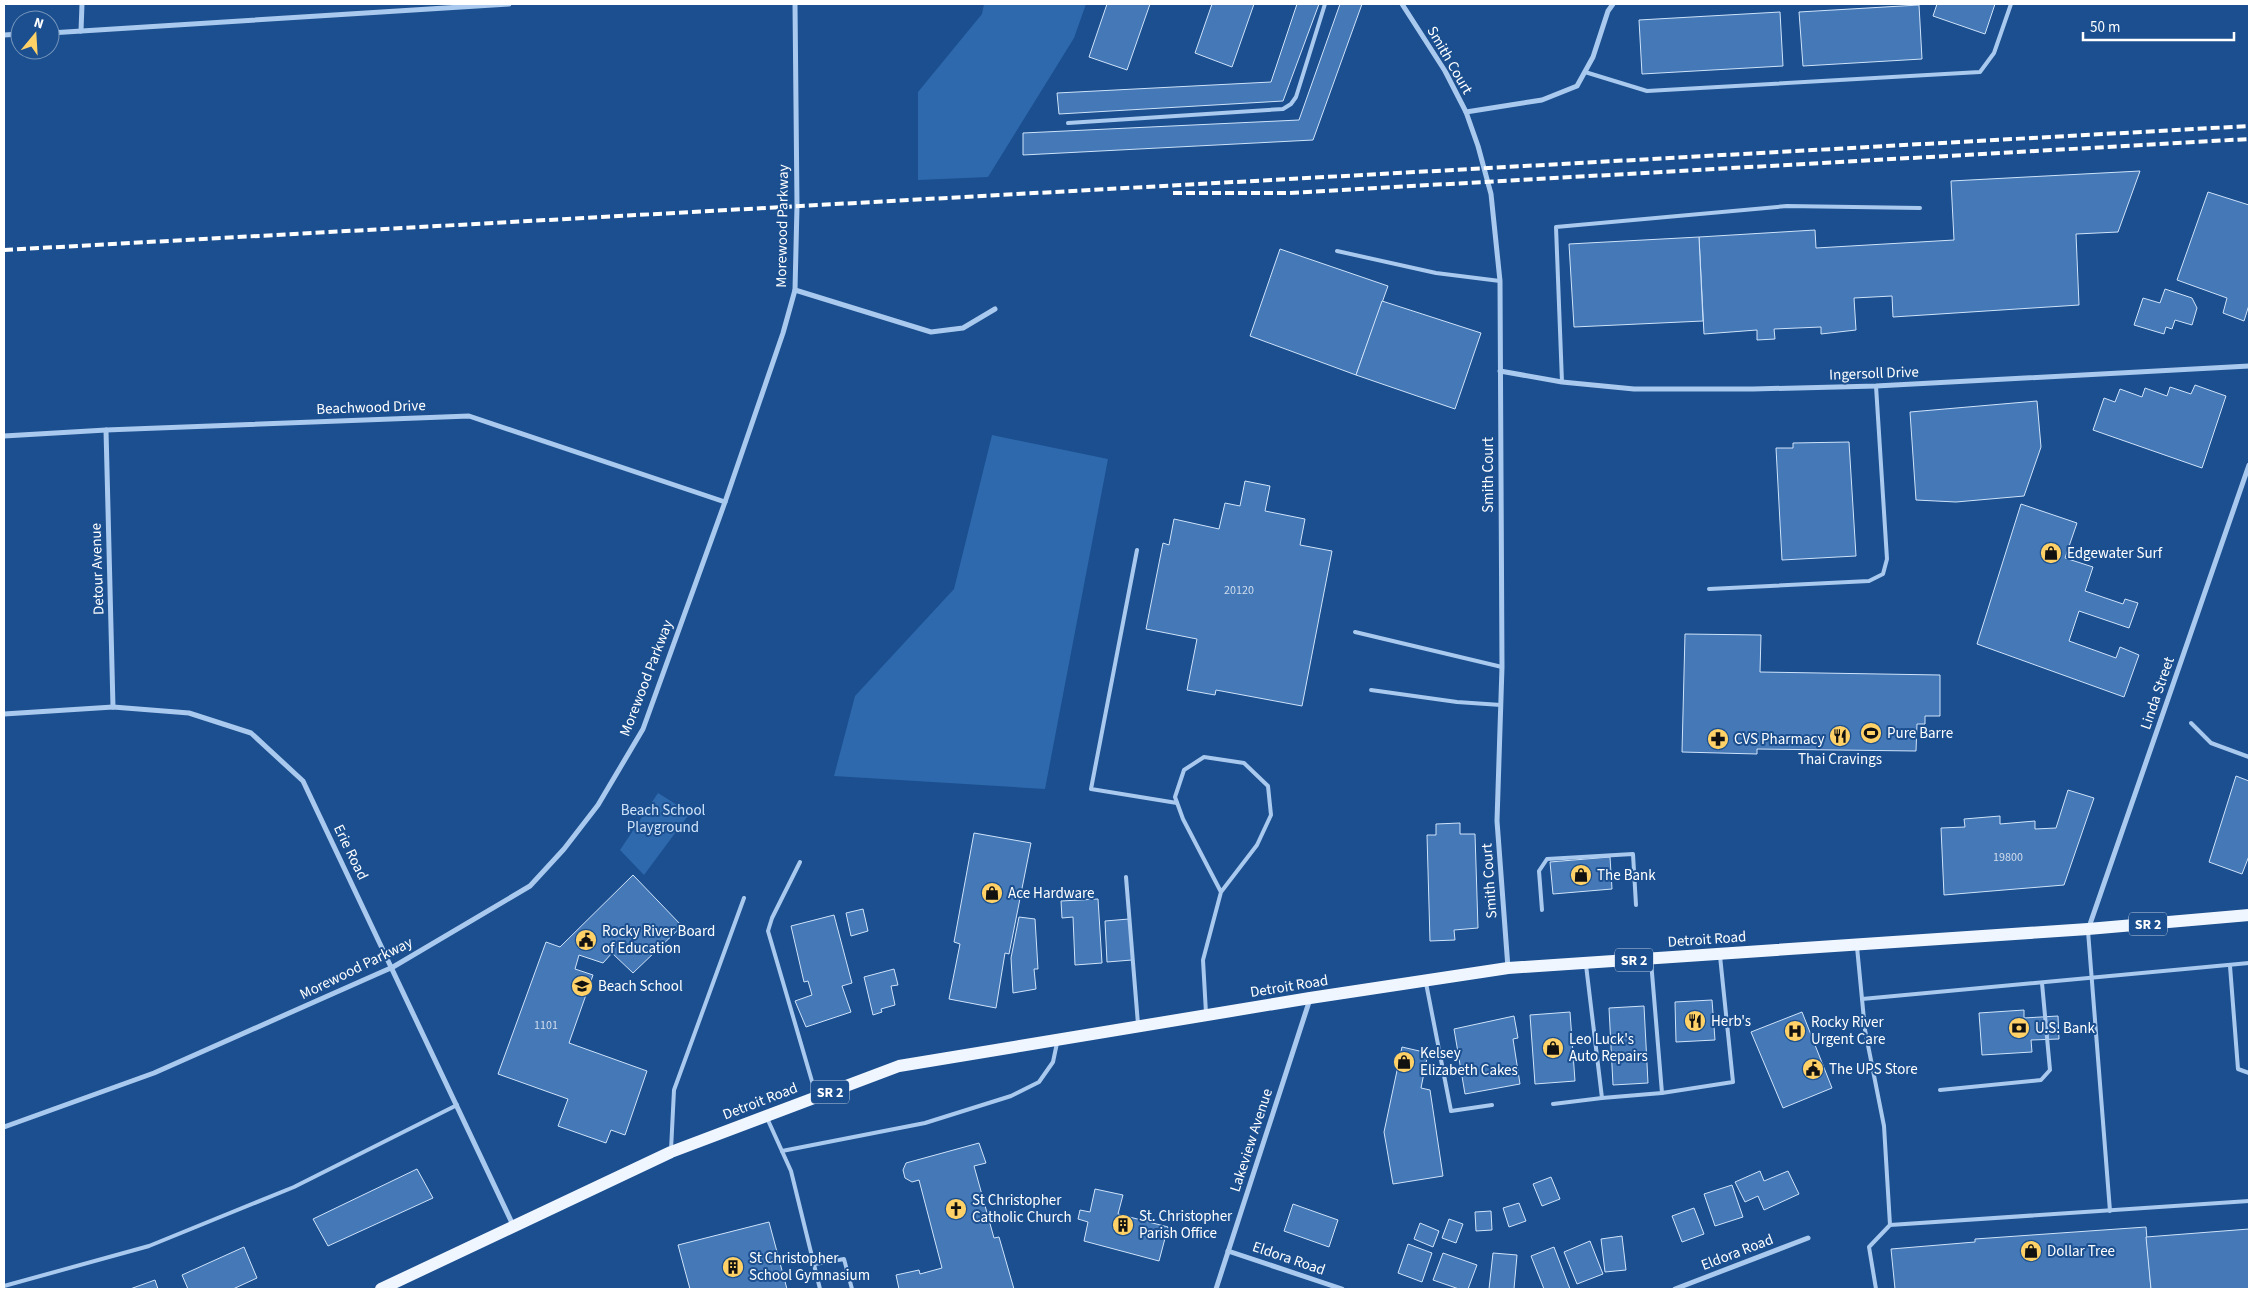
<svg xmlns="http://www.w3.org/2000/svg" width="2253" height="1293" font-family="'Source Sans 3',sans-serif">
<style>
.green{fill:#2e69ad}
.building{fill:#4478b7;stroke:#cfe3fa}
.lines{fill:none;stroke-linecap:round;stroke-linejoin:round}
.lane{stroke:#a9c9ee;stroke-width:4}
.street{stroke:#a9c9ee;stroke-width:5}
.primary{stroke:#f0f6ff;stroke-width:12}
.rail{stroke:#fff;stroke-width:4;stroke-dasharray:9 4;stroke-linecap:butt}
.labels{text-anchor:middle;stroke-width:4;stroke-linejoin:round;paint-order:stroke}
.number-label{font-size:12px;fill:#d0dded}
.shield{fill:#1b4f8f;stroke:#bbcadd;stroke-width:1}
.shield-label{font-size:14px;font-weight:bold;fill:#fff}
.street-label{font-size:15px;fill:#fff;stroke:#1b4f8f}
.poi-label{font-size:15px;fill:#fff;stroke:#1b4f8f;text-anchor:start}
.park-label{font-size:15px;fill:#cfe3fa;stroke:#1b4f8f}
</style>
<rect width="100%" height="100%" fill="#1b4f8f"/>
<g class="green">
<polygon points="984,4 1086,4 1074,38 988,177 918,180 918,92 982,14"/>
<polygon points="992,435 1108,459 1045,789 834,776 855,696 954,589"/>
<polygon points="658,793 690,813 644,875 620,850"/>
</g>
<g class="building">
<polygon points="1107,4 1150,4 1127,70 1089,57"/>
<polygon points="1212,4 1254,4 1232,67 1195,53"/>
<polygon points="1297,4 1319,4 1283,101 1059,114 1057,93 1271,82"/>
<polygon points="1340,4 1362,4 1313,140 1023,155 1023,133 1299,120"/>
<polygon points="1937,4 1995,4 1985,34 1933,16"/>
<polygon points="1919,5 1922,59 1803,66 1799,12"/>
<polygon points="1780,12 1783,66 1642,74 1639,20"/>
<polygon points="2140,171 2118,232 2076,234 2079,305 1893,317 1892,296 1854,298 1856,330 1821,334 1821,327 1774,329 1775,339 1757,340 1757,330 1704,334 1699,237 1815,230 1816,248 1954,240 1951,181"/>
<polygon points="2208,192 2249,205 2249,305 2244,321 2223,313 2227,298 2177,280"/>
<polygon points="1699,237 1703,321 1574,327 1569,244"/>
<polygon points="1280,249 1388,286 1356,375 1250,336"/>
<polygon points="2165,289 2192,298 2197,308 2192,325 2175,320 2172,329 2166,327 2164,334 2134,325 2143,298 2160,303"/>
<polygon points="1382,301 1481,333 1455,409 1356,375"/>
<polygon points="2195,385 2226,396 2202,468 2093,430 2104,398 2115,402 2120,389 2142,397 2145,388 2167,396 2170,387 2191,394"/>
<polygon points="2037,401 2041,447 2024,496 1956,502 1916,500 1910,412"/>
<polygon points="1849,442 1856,556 1782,560 1776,448 1793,448 1793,443"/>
<polygon points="1245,481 1270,486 1265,511 1305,519 1300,545 1332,551 1302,706 1216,690 1215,695 1187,690 1197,639 1146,629 1163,543 1169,545 1174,519 1219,529 1225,503 1240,506"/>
<polygon points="2021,504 2077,523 2065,558 2093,567 2085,591 2123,604 2125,599 2138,603 2129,628 2079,611 2069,641 2116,658 2120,647 2139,655 2124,697 1977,644"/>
<polygon points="1685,634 1761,635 1760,672 1940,675 1940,716 1925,716 1925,724 1917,724 1916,751 1757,749 1757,754 1682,752"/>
<polygon points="2236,776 2249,781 2249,856 2242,874 2209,862"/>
<polygon points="2068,790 2094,798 2064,885 1944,895 1941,828 1965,827 1964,819 2000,816 2000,824 2035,821 2035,829 2056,828"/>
<polygon points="1460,823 1460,834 1475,834 1478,928 1454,930 1455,940 1430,941 1427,835 1436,835 1436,824"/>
<polygon points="974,833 1031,843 1009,954 1005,953 996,1008 949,999 960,944 954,942"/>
<polygon points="1610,857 1612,889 1553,894 1550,862"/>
<polygon points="633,875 682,926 633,973 612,953 603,963 579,955 575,969 593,975 569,1043 647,1071 625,1135 611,1130 606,1143 558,1126 568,1099 498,1074 546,942 560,947"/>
<polygon points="1098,899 1102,963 1075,965 1073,917 1062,918 1061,901"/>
<polygon points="863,909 868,931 851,936 846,913"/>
<polygon points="834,915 852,983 842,986 851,1012 806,1027 795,1001 812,995 808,981 804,982 791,926"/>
<polygon points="1019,917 1035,919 1038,969 1034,969 1036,989 1013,993 1011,958"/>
<polygon points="1129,919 1132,960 1107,962 1105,921"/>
<polygon points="894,969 898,985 891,986 895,1005 881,1009 882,1012 873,1015 864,977"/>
<polygon points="1712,1000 1715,1040 1676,1042 1675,1002"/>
<polygon points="1644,1006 1648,1083 1613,1085 1609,1008"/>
<polygon points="2024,1010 2024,1018 2058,1016 2059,1039 2031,1040 2032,1052 1982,1055 1979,1013"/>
<polygon points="1570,1012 1575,1081 1535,1084 1530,1015"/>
<polygon points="1802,1012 1832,1088 1783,1108 1751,1032"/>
<polygon points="1514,1016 1518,1038 1513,1039 1520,1084 1465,1094 1454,1029"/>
<polygon points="1402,1047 1428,1053 1421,1088 1430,1090 1443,1176 1393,1184 1384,1132"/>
<polygon points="979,1143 986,1163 974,1166 994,1238 999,1237 1014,1289 899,1289 896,1275 919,1270 920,1274 942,1268 919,1180 912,1182 905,1178 903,1170 906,1163"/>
<polygon points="417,1169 433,1198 328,1246 313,1219"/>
<polygon points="1760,1171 1764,1181 1788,1171 1799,1194 1764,1210 1758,1196 1745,1202 1735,1182"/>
<polygon points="1551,1177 1560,1199 1542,1206 1533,1184"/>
<polygon points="1732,1185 1743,1217 1715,1226 1704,1194"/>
<polygon points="1095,1189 1123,1195 1118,1214 1168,1227 1159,1261 1084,1241 1088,1222 1078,1219 1080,1210 1090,1212"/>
<polygon points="1519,1203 1526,1221 1509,1227 1503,1208"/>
<polygon points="1293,1204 1338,1220 1329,1247 1284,1231"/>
<polygon points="1694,1208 1704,1234 1682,1242 1672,1216"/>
<polygon points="1491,1211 1492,1230 1476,1231 1475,1212"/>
<polygon points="1449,1219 1463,1224 1456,1243 1442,1238"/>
<polygon points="769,1222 787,1289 690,1289 678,1245"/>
<polygon points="1420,1223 1439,1231 1433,1247 1414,1239"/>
<polygon points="2146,1227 2151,1289 1895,1289 1891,1249 1975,1242 1975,1239"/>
<polygon points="2249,1229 2249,1289 2151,1289 2146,1237"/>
<polygon points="1622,1236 1626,1270 1605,1272 1601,1239"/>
<polygon points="1590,1241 1603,1274 1577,1284 1564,1252"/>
<polygon points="1408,1244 1432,1253 1422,1282 1398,1273"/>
<polygon points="244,1247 257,1278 233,1289 188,1289 182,1275"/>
<polygon points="1554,1247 1570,1289 1544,1289 1531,1256"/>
<polygon points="1443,1253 1477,1265 1468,1289 1459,1289 1433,1280"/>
<polygon points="1493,1253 1517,1255 1514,1289 1489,1289"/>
<polygon points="155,1280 158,1289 130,1289"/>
</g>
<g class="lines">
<g class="lane">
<polyline points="1585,72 1647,91 1980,72 1994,53 2011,4"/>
<polyline points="1068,123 1283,109 1291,104 1296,97 1325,4"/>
<polyline points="1337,251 1436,273 1500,281"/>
<polyline points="1562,382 1556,227 1787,206 1920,208"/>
<polyline points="1137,550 1091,789 1177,803"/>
<polyline points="1709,589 1869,581 1883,574 1887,559 1876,386"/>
<polyline points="1355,632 1502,667"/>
<polyline points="1371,690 1457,702 1501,705"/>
<polyline points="2191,723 2211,743 2249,757"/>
<polyline points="800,862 772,918 768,931 816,1095"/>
<polyline points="1126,877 1138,1024"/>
<polyline points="1542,910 1539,871 1547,859 1633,854 1636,905"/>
<polyline points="2088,931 2110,1211"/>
<polyline points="1857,947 1865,1030 1884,1126 1890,1225 1869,1247 1876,1289"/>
<polyline points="2230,966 2238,1069 2249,1073"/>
<polyline points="1426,983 1451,1111 1492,1105"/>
<polyline points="1862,999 2249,963"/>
<polyline points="1206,1013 1203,960 1221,892 1257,845 1271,815 1268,786 1244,763 1204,757 1184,770 1175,797 1183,819 1221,892"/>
<polyline points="1940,1090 2041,1080 2050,1070 2042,983"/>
<polyline points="1662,1093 1733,1082 1720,956"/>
<polyline points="1602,1098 1662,1093 1651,961"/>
<polyline points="1553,1104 1602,1098 1586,965"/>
<polyline points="767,1118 791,1171 820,1289"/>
<polyline points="671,1150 674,1090 744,898"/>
<polyline points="782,1151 925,1123 1011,1096 1039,1082 1053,1062 1057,1043"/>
<polyline points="1890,1225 2249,1201"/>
<polyline points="815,1264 844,1259 852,1289"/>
<polyline points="4,1286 149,1246 294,1187 457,1105"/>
</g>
<g class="street">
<polyline points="1402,4 1445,71 1466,112 1478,146 1491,194 1500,281 1502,667 1497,821 1508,968"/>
<polyline points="81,31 82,4"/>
<polyline points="50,33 509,4"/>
<polyline points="4,35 20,34"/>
<polyline points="1466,112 1542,100 1577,86 1593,57 1608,11 1613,4"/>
<polyline points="795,290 931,332 963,328 995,309"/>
<polyline points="1500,371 1562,382 1634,389 1753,389 1876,386 2249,366"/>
<polyline points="106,430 113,707"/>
<polyline points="4,436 106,430 469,416 725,502"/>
<polyline points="4,714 113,707 189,713 251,733 303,781 513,1225"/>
<polyline points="2089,927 2249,465"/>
<polyline points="4,1127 154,1073 393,967 530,886 564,849 598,805 643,729 725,502 783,333 795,290 797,206 795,4"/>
<polyline points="1228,1251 1342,1289"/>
<polyline points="1216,1289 1310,999"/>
<polyline points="1675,1289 1808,1238"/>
</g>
<polyline class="primary" points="381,1289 671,1152 899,1066 1310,998 1508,968 2088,929 2249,915"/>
<g class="rail">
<polyline points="1173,193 1288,193 2249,139"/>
<polyline points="4,250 2249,126"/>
</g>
</g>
<defs>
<g id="shop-disc" transform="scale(1.125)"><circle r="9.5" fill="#ffd166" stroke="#1b4f8f"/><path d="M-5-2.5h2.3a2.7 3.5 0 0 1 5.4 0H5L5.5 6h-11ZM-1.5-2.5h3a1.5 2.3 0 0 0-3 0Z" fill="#111"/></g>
<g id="stadium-disc" transform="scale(1.125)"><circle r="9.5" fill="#ffd166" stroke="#1b4f8f"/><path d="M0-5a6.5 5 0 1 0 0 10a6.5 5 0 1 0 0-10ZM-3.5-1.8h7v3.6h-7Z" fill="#111"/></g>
<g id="restaurant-disc" transform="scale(1.125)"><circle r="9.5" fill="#ffd166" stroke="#1b4f8f"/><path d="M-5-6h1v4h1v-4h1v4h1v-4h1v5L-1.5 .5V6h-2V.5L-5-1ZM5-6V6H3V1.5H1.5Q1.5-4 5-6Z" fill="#111"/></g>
<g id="pharmacy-disc" transform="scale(1.125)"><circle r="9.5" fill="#ffd166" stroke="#1b4f8f"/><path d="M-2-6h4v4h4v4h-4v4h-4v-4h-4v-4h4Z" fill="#111"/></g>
<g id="civic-disc" transform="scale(1.125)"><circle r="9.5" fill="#ffd166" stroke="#1b4f8f"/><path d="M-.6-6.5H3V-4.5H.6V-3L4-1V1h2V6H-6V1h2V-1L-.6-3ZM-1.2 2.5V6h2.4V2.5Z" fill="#111"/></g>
<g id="school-disc" transform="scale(1.125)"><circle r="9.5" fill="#ffd166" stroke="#1b4f8f"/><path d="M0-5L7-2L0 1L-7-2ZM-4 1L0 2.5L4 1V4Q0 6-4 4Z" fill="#111"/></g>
<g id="bank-disc" transform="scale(1.125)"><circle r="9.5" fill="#ffd166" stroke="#1b4f8f"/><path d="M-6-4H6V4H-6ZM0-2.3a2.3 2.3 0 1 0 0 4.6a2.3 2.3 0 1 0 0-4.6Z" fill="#111"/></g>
<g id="hospital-disc" transform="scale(1.125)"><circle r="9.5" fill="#ffd166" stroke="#1b4f8f"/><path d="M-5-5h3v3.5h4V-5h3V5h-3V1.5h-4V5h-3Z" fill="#111"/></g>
<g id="church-disc" transform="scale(1.125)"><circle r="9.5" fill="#ffd166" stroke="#1b4f8f"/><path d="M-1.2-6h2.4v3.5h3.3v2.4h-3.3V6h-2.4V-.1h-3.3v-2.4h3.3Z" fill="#111"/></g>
<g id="building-disc" transform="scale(1.125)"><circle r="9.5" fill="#ffd166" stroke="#1b4f8f"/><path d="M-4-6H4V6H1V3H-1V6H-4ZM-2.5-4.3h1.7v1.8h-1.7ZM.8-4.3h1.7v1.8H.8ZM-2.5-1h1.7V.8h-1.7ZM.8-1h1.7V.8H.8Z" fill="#111"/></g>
</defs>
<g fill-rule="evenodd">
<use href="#shop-disc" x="2051" y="553"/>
<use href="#stadium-disc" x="1871" y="733"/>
<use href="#restaurant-disc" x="1840" y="736"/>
<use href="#pharmacy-disc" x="1718" y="739"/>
<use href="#shop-disc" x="1581" y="875"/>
<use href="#shop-disc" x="992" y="893"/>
<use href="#civic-disc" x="586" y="940"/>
<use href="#school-disc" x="582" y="986"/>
<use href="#restaurant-disc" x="1695" y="1021"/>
<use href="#bank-disc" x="2019" y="1028"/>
<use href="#hospital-disc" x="1795" y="1031"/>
<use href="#shop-disc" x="1553" y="1048"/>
<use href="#shop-disc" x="1404" y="1062"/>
<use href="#civic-disc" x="1813" y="1069"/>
<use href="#church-disc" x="956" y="1209"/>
<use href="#building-disc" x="1123" y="1225"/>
<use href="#shop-disc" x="2031" y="1251"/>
<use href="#building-disc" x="733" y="1267"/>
</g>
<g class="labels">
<g class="number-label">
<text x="1239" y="594">20120</text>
<text x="2008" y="861">19800</text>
<text x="546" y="1029">1101</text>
</g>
<g class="shield">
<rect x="2129" y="912.5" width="38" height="23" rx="4"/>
<rect x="1615" y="948.5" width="38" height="23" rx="4"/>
<rect x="811" y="1080.5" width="38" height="23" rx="4"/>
</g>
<g class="shield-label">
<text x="2148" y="929">SR 2</text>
<text x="1634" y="965">SR 2</text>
<text x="830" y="1097">SR 2</text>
</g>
<g class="street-label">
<text transform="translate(1450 60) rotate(60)" y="5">Smith Court</text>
<text transform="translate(782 226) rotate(-89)" y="5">Morewood Parkway</text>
<text transform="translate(1874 373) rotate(-2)" y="5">Ingersoll Drive</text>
<text transform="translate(371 407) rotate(-2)" y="5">Beachwood Drive</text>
<text transform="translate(1488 475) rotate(-90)" y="5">Smith Court</text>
<text transform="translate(97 569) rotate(-92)" y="5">Detour Avenue</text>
<text transform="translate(646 678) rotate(-69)" y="5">Morewood Parkway</text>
<text transform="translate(2157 693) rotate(-71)" y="5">Linda Street</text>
<text transform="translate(351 852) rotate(64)" y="5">Erie Road</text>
<text transform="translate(1489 881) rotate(-94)" y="5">Smith Court</text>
<text transform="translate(1707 939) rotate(-4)" y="5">Detroit Road</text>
<text transform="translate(356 968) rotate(-26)" y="5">Morewood Parkway</text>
<text transform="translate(1289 986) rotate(-9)" y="5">Detroit Road</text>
<text transform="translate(760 1101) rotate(-21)" y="5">Detroit Road</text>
<text transform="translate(1251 1140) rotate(-72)" y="5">Lakeview Avenue</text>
<text transform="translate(1737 1252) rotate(-21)" y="5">Eldora Road</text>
<text transform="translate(1289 1258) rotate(19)" y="5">Eldora Road</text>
</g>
<g class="poi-label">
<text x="2067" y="558">Edgewater Surf</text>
<text x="1887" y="738">Pure Barre</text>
<text x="1734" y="744">CVS Pharmacy</text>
<text x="1840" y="764" text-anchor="middle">Thai Cravings</text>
<text x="1597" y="880">The Bank</text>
<text x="1008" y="898">Ace Hardware</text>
<text x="602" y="936">Rocky River Board<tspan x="602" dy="17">of Education</tspan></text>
<text x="598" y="991">Beach School</text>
<text x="1711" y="1026">Herb's</text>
<text x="1811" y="1027">Rocky River<tspan x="1811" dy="17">Urgent Care</tspan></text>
<text x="2035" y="1033">U.S. Bank</text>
<text x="1569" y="1044">Leo Luck's<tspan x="1569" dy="17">Auto Repairs</tspan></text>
<text x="1420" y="1058">Kelsey<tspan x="1420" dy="17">Elizabeth Cakes</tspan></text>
<text x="1829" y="1074">The UPS Store</text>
<text x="972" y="1205">St Christopher<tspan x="972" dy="17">Catholic Church</tspan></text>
<text x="1139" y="1221">St. Christopher<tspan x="1139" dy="17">Parish Office</tspan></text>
<text x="2047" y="1256">Dollar Tree</text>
<text x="749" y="1263">St Christopher<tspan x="749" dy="17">School Gymnasium</tspan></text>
</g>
<g class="park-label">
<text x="663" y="815">Beach School<tspan x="663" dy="17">Playground</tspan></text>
</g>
</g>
<rect width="2253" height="1293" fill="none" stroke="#ffffff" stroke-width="10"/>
<g transform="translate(35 35) rotate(18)"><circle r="24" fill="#1b4f8f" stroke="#7695bc"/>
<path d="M0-4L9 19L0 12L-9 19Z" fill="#ffd166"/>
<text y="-8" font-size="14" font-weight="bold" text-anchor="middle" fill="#ffffff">N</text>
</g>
<path d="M2083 32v8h151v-8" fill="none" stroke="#ffffff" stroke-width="2.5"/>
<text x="2090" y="32" font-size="15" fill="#ffffff" stroke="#1b4f8f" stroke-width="4" paint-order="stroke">50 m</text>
</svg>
